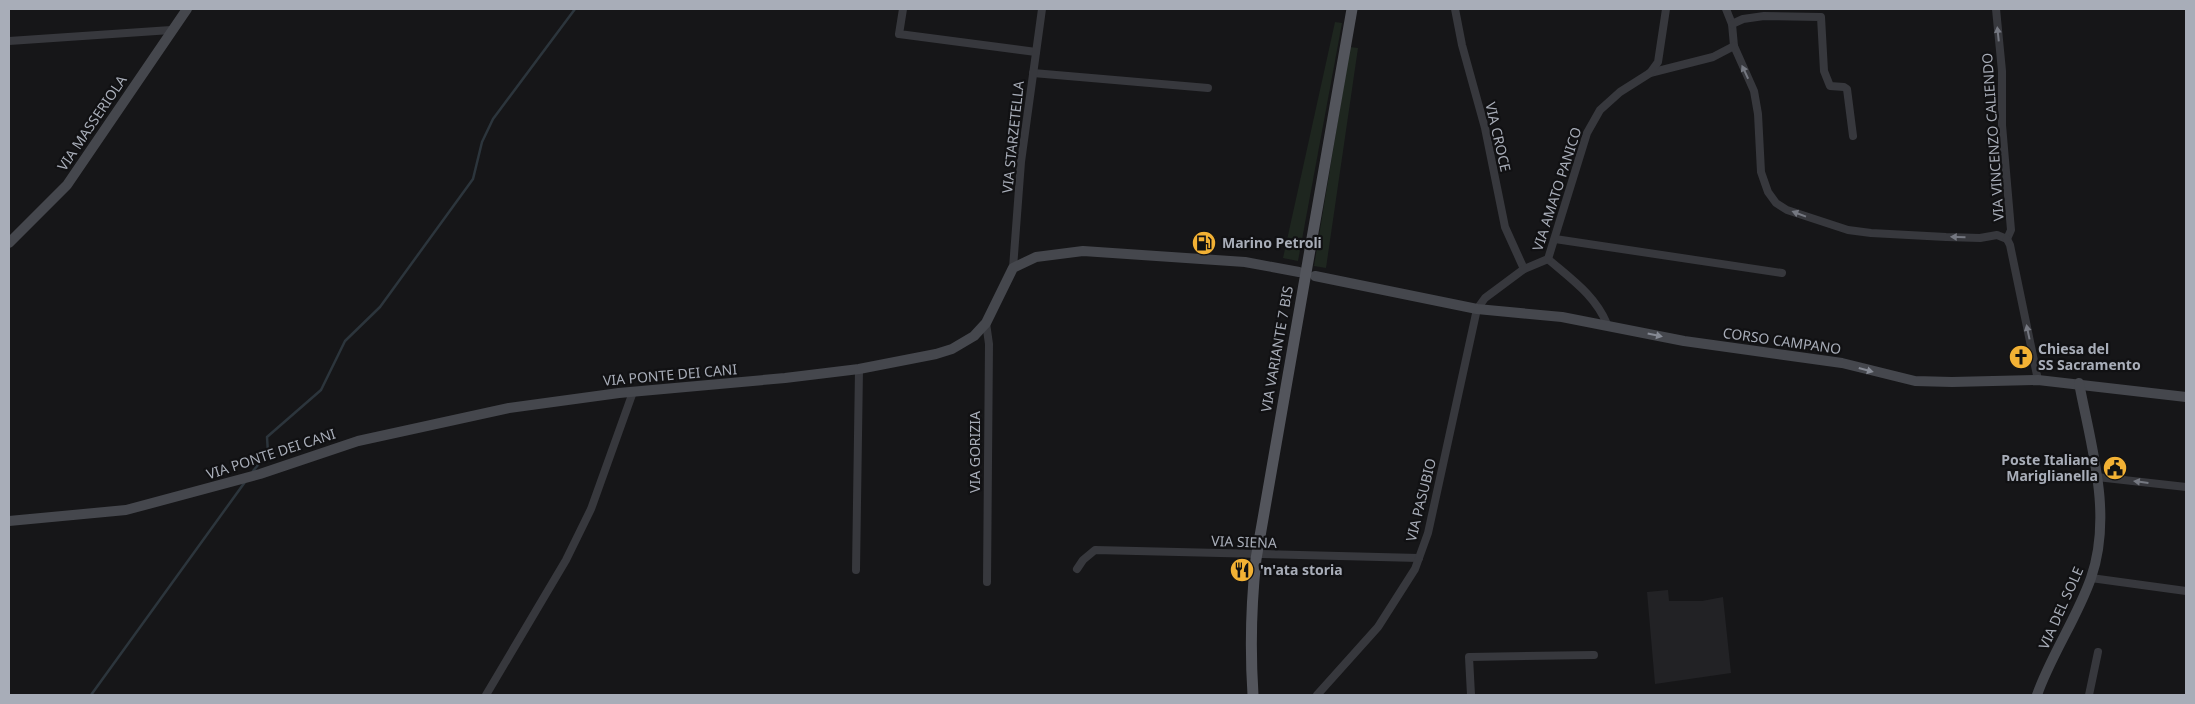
<svg xmlns="http://www.w3.org/2000/svg" width="2195" height="704" font-family="'Noto Sans',sans-serif">
<style>
.built{fill:#222225}
.green{fill:#1e261f}
.lines{fill:none;stroke-linecap:round;stroke-linejoin:round}
.stream{stroke:#2c353c;stroke-width:2.5}
.street{stroke:#37383d;stroke-width:8}
.secondary{stroke:#45474d;stroke-width:10}
.primary{stroke:#53555c;stroke-width:11}
.oneway{fill:#757881}
.oneway2{fill:#858993}
.labels{text-anchor:middle;stroke-width:4.5;stroke-linejoin:round;paint-order:stroke}
.street-label{font-size:14px;fill:#a8adb8;stroke:#111113}
.poi-label{font-size:14px;font-weight:bold;fill:#a8adb8;stroke:#111113;text-anchor:start}
</style>
<rect width="100%" height="100%" fill="#161618"/>
<polygon class="built" points="1668,590 1669,601 1702,601 1723,597 1731,673 1655,684 1647,592"/>
<g class="green">
<polygon points="1335,22 1342,23 1298,261 1283,258"/>
<polygon points="1350,47 1358,48 1326,268 1314,266"/>
</g>
<g class="lines">
<g class="stream">
<polyline points="253,471 268,453 267,437 321,390 345,341 380,307 473,179 482,142 493,119 575,9"/>
<polyline points="91,695 245,482"/>
</g>
<g class="street">
<polyline points="903,9 899,34 1036,52"/>
<polyline points="1455,9 1462,45 1485,128 1505,227 1524,269"/>
<polyline points="1726,9 1732,24 1734,46 1754,91 1758,114 1761,172 1768,192 1776,203 1787,210 1848,230 1871,233 1946,237 1980,238 1997,235 2007,239"/>
<polyline points="1996,9 2002,71 2002,125 2011,230 2007,239"/>
<polyline points="1732,24 1743,19 1764,16 1821,17 1824,71 1830,86 1844,87 1847,89 1853,136"/>
<polyline points="9,41 171,30"/>
<polyline points="1033,73 1208,88"/>
<polyline points="1650,73 1713,57 1734,46"/>
<polyline points="1555,239 1782,273"/>
<polyline points="2007,239 2010,245 2038,380"/>
<path d="M1548,259C1571,279 1595,295 1607,324"/>
<polyline points="1013,268 1021,162 1042,9"/>
<polyline points="986,323 989,344 987,582"/>
<polyline points="2097,477 2186,487"/>
<polyline points="1077,569 1083,560 1095,550 1419,558"/>
<polyline points="856,570 859,369"/>
<polyline points="2091,578 2186,591"/>
<polyline points="486,695 566,560 591,509 633,392"/>
<polyline points="1317,695 1378,627 1415,569 1428,533 1477,309 1485,298 1524,269 1548,259 1587,133 1600,110 1620,92 1650,73 1658,62 1666,9"/>
<polyline points="1471,695 1469,657 1594,655"/>
<polyline points="2089,695 2098,652"/>
</g>
<g class="secondary">
<polyline points="9,243 67,185 187,9"/>
<polyline points="1315,276 1477,309 1562,317 1684,341 1842,363 1915,381 1952,382 2038,380 2186,397"/>
<polyline points="9,521 126,510 260,474 358,441 509,408 619,393 785,378 859,369 936,354 952,349 974,336 986,323 1013,268 1036,257 1083,251 1245,262 1299,272"/>
<path d="M2037,695C2051,655 2077,618 2091,578C2113,515 2091,446 2079,383"/>
</g>
<path class="primary" d="M1253,695C1250,649 1251,605 1256,559L1352,9"/>
</g>
<defs><path id="oneway-solid" d="M-6-.8H1V-3.2L6.5 0L1 3.2V.8H-6Z" transform="scale(1.25)"/></defs>
<g class="oneway">
<use href="#oneway-solid" transform="translate(1998 34) rotate(-96)"/>
<use href="#oneway-solid" transform="translate(1745 72) rotate(-115)"/>
<use href="#oneway-solid" transform="translate(1799 214) rotate(-159)"/>
<use href="#oneway-solid" transform="translate(1958 237) rotate(-179)"/>
<use href="#oneway-solid" transform="translate(2028 332) rotate(-102)"/>
<use href="#oneway-solid" transform="translate(2141 482) rotate(-173)"/>
</g>
<g class="oneway2">
<use href="#oneway-solid" transform="translate(1655 335) rotate(12)"/>
<use href="#oneway-solid" transform="translate(1866 370) rotate(15)"/>
</g>
<defs>
<g id="fuel-disc" transform="scale(1.25)"><circle r="9.5" fill="#f2b134" stroke="#111113"/><path d="M-5.5-6h7V0h2V4h1.3V-2.5L3-4.5l.8-.8L6-3V5H2.5V1h-1V6h-7ZM-4.2-4.7v3.2H.2V-4.7Z" fill="#111"/></g>
<g id="church-disc" transform="scale(1.25)"><circle r="9.5" fill="#f2b134" stroke="#111113"/><path d="M-1.2-6h2.4v3.5h3.3v2.4h-3.3V6h-2.4V-.1h-3.3v-2.4h3.3Z" fill="#111"/></g>
<g id="civic-disc" transform="scale(1.25)"><circle r="9.5" fill="#f2b134" stroke="#111113"/><path d="M-.6-6.5H3V-4.5H.6V-3L4-1V1h2V6H-6V1h2V-1L-.6-3ZM-1.2 2.5V6h2.4V2.5Z" fill="#111"/></g>
<g id="restaurant-disc" transform="scale(1.25)"><circle r="9.5" fill="#f2b134" stroke="#111113"/><path d="M-5-6h1v4h1v-4h1v4h1v-4h1v5L-1.5 .5V6h-2V.5L-5-1ZM5-6V6H3V1.5H1.5Q1.5-4 5-6Z" fill="#111"/></g>
</defs>
<g fill-rule="evenodd">
<use href="#fuel-disc" x="1204" y="243"/>
<use href="#church-disc" x="2021" y="357"/>
<use href="#civic-disc" x="2115" y="468"/>
<use href="#restaurant-disc" x="1242" y="570"/>
</g>
<g class="labels">
<g class="street-label">
<text transform="translate(92 123) rotate(-56)" y="5">VIA MASSERIOLA</text>
<text transform="translate(1013 137) rotate(-84)" y="5">VIA STARZETELLA</text>
<text transform="translate(1498 137) rotate(77)" y="5">VIA CROCE</text>
<text transform="translate(1993 137) rotate(-94)" y="5">VIA VINCENZO CALIENDO</text>
<text transform="translate(1557 189) rotate(-72)" y="5">VIA AMATO PANICO</text>
<text transform="translate(1782 341) rotate(8)" y="5">CORSO CAMPANO</text>
<text transform="translate(1277 349) rotate(-80)" y="5">VIA VARIANTE 7 BIS</text>
<text transform="translate(670 375) rotate(-5)" y="5">VIA PONTE DEI CANI</text>
<text transform="translate(975 452) rotate(-90)" y="5">VIA GORIZIA</text>
<text transform="translate(271 454) rotate(-18)" y="5">VIA PONTE DEI CANI</text>
<text transform="translate(1421 500) rotate(-76)" y="5">VIA PASUBIO</text>
<text transform="translate(1244 542) rotate(2)" y="5">VIA SIENA</text>
<text transform="translate(2061 608) rotate(-66)" y="5">VIA DEL SOLE</text>
</g>
<g class="poi-label">
<text x="1222" y="248">Marino Petroli</text>
<text x="2038" y="354">Chiesa del<tspan x="2038" dy="16">SS Sacramento</tspan></text>
<text x="2098" y="465" text-anchor="end">Poste Italiane<tspan x="2098" dy="16">Mariglianella</tspan></text>
<text x="1260" y="575">'n'ata storia</text>
</g>
</g>
<rect width="2195" height="704" fill="none" stroke="#a8adb8" stroke-width="20"/>
</svg>
